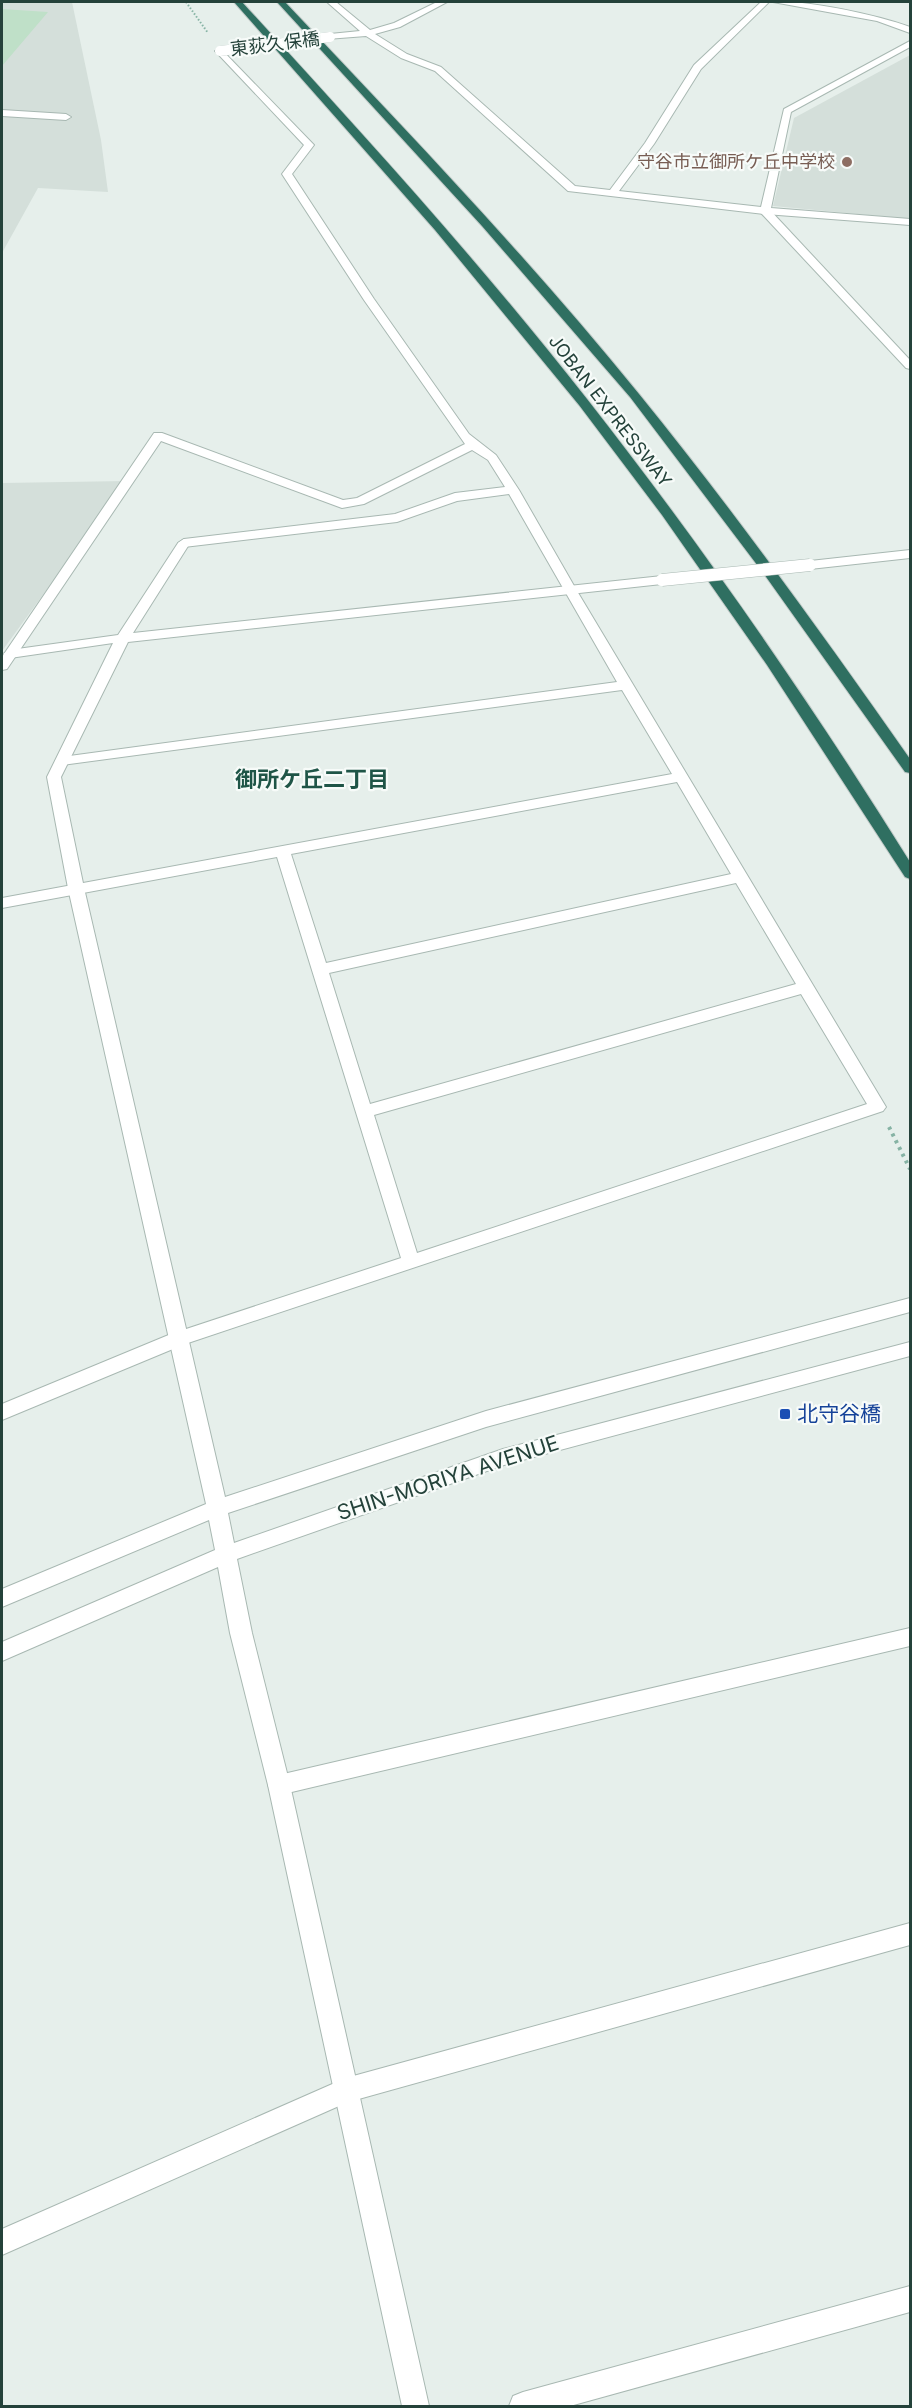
<svg xmlns="http://www.w3.org/2000/svg" width="912" height="2408" font-family="Inter,'Noto Sans JP',sans-serif">
<style>
.built{fill:#d4dfda}
.green{fill:#bfe0c8}
.lines{fill:none;stroke-linecap:round;stroke-linejoin:round}
.service-casing{stroke:#a8b8b2;stroke-width:2}
.minor-casing{stroke:#a8b8b2;stroke-width:2}
.tertiary-casing{stroke:#a8b8b2;stroke-width:2}
.motorway-casing{stroke:#c2cac8;stroke-width:2}
.path-far1{stroke:#86b3a4;stroke-width:2;stroke-dasharray:1.5 2;stroke-linecap:butt}
.path{stroke:#86b3a4;stroke-width:4;stroke-dasharray:3 4.5;stroke-linecap:butt}
.service{fill:#fff;fill-rule:evenodd}
.minor{fill:#fff;fill-rule:evenodd}
.tertiary{fill:#fff;fill-rule:evenodd}
.motorway{fill:#2f6f61;fill-rule:evenodd}
.minor-bridge-casing{stroke:#a8b8b2;stroke-width:10;stroke-linecap:butt}
.tertiary-bridge-casing{stroke:#a8b8b2;stroke-width:13;stroke-linecap:butt}
.minor-bridge{stroke:#fff;stroke-width:10}
.tertiary-bridge{stroke:#fff;stroke-width:12}
.education-dot{fill:#8d6e63;stroke:#f7fbf9;stroke-width:2}
.transit-dot{fill:#1a4fb4;stroke:#f7fbf9;stroke-width:2}
.labels{text-anchor:middle;stroke-width:4.5;stroke-linejoin:round;paint-order:stroke}
.far-street-label{font-size:18px;fill:#24423a;stroke:#f7fbf9}
.far-education-label{font-size:18px;fill:#785e54;stroke:#f7fbf9;text-anchor:end}
.transit-label{font-size:21px;fill:#164399;stroke:#f7fbf9;text-anchor:start}
.street-label{font-size:21px;fill:#24423a;stroke:#f7fbf9}
.neighbourhood-label{font-size:22px;font-weight:bold;fill:#1f5547;stroke:#f7fbf9}
</style>
<rect width="100%" height="100%" fill="#e6efeb"/>
<g class="built">
<polygon points="2,2 72,2 101,140 108,192 38,188 2,253"/>
<polygon points="910,55 910,219 773,206 794,118"/>
<polygon points="126,481 2,651 2,483"/>
</g>
<polygon class="green" points="2,9 48,12 2,66"/>
<g class="lines">
<g class="service-casing">
<polygon id="service" points="2,110 66,114 71,117 66,120 2,116"/>
</g>
<g class="minor-casing">
<g id="minor">
<polygon points="327,2 336,2 370,30 394,23 437,2 447,2 400,27 375,34 407,54 441,67 575,186 610,190 645,143 694,65 761,2 769,2 701,69 654,144 619,191 761,207 784,109 910,41 910,47 791,112 771,208 910,219 910,225 765,214 568,191 435,71 401,58 366,36 327,39 326,37 330,34 360,31"/>
<path d="M773,2C807,0 877,15 910,27V33L877,21Z"/>
<path d="M220,48L314,145L292,174L374,299L469,434L496,455L519,490L577,591L886,1107L883,1111L185,1344L2,1420V1404L171,1334L401,1258L277,857L2,908V898L672,774L622,690L62,765L55,761L62,757L617,682L509,494L457,501L397,522L184,547L178,543L184,539L395,514L455,493L505,487L488,460L472,450L364,504L342,508L161,441L7,669L2,670V657L154,433H162L343,500L357,498L465,444L364,300L282,174L304,145L217,53L215,51ZM677,782L731,874L326,963L291,854ZM736,883L796,984L370,1104L329,973ZM801,994L867,1104L417,1253L374,1115Z"/>
<polygon points="910,1628 910,1646 279,1795 271,1792 268,1785 271,1778 279,1775"/>
<polygon points="910,1923 910,1945 348,2102 2,2255 2,2229 346,2078"/>
<polygon points="910,2286 910,2312 570,2406 509,2406 513,2396 523,2392"/>
</g>
</g>
<g class="tertiary-casing">
<g id="tertiary">
<polygon points="765,208 769,209 910,360 910,369 906,368 761,213 761,209"/>
<polygon points="184,539 190,543 133,633 662,576 669,580 662,584 128,642 61,777 84,888 225,1497 486,1411 910,1298 910,1312 486,1427 228,1513 234,1543 503,1449 910,1342 910,1356 504,1465 237,1559 252,1633 290,1785 429,2406 402,2406 268,1785 230,1633 218,1567 2,1661 2,1642 215,1550 209,1520 2,1607 2,1589 206,1504 68,888 47,777 113,643 10,658 3,654 10,650 118,635 178,543"/>
<polygon points="910,550 910,558 810,569 803,565 810,561"/>
</g>
</g>
<g class="motorway-casing">
<g id="motorway">
<path d="M234,2H242C360,131 479,261 587,399C703,547 811,703 910,862V879L905,877L767,665L662,515L579,405L435,230Z"/>
<path d="M277,2H285C406,130 528,257 639,394C735,512 823,635 910,759V773L905,772L764,574L630,397L482,226Z"/>
</g>
</g>
<polyline class="path-far1" points="186,2 208,33"/>
<polyline class="path" points="889,1127 910,1169"/>
<use href="#service" class="service"/>
<use href="#minor" class="minor"/>
<use href="#tertiary" class="tertiary"/>
<use href="#motorway" class="motorway"/>
<g class="minor-bridge-casing">
<polyline id="minor-bridge" points="220,51 330,37"/>
</g>
<g class="tertiary-bridge-casing">
<polyline id="tertiary-bridge" points="662,580 810,565"/>
</g>
<use href="#minor-bridge" class="minor-bridge"/>
<use href="#tertiary-bridge" class="tertiary-bridge"/>
</g>
<circle class="education-dot" cx="847" cy="162" r="6"/>
<rect class="transit-dot" x="779" y="1408" width="12" height="12" rx="3"/>
<g class="labels">
<g class="far-street-label">
<text transform="translate(275 44) rotate(-7)" y="6">東荻久保橋</text>
<text transform="translate(610 411) rotate(52)" y="6">JOBAN EXPRESSWAY</text>
</g>
<g class="far-education-label">
<text x="835" y="168">守谷市立御所ケ丘中学校</text>
</g>
<g class="transit-label">
<text x="797" y="1421">北守谷橋</text>
</g>
<g class="street-label">
<text transform="translate(448 1478) rotate(-18)" y="7">SHIN-MORIYA AVENUE</text>
</g>
<g class="neighbourhood-label">
<text x="312" y="787">御所ケ丘二丁目</text>
</g>
</g>
<rect width="912" height="2408" fill="none" stroke="#24423a" stroke-width="6"/>
</svg>
